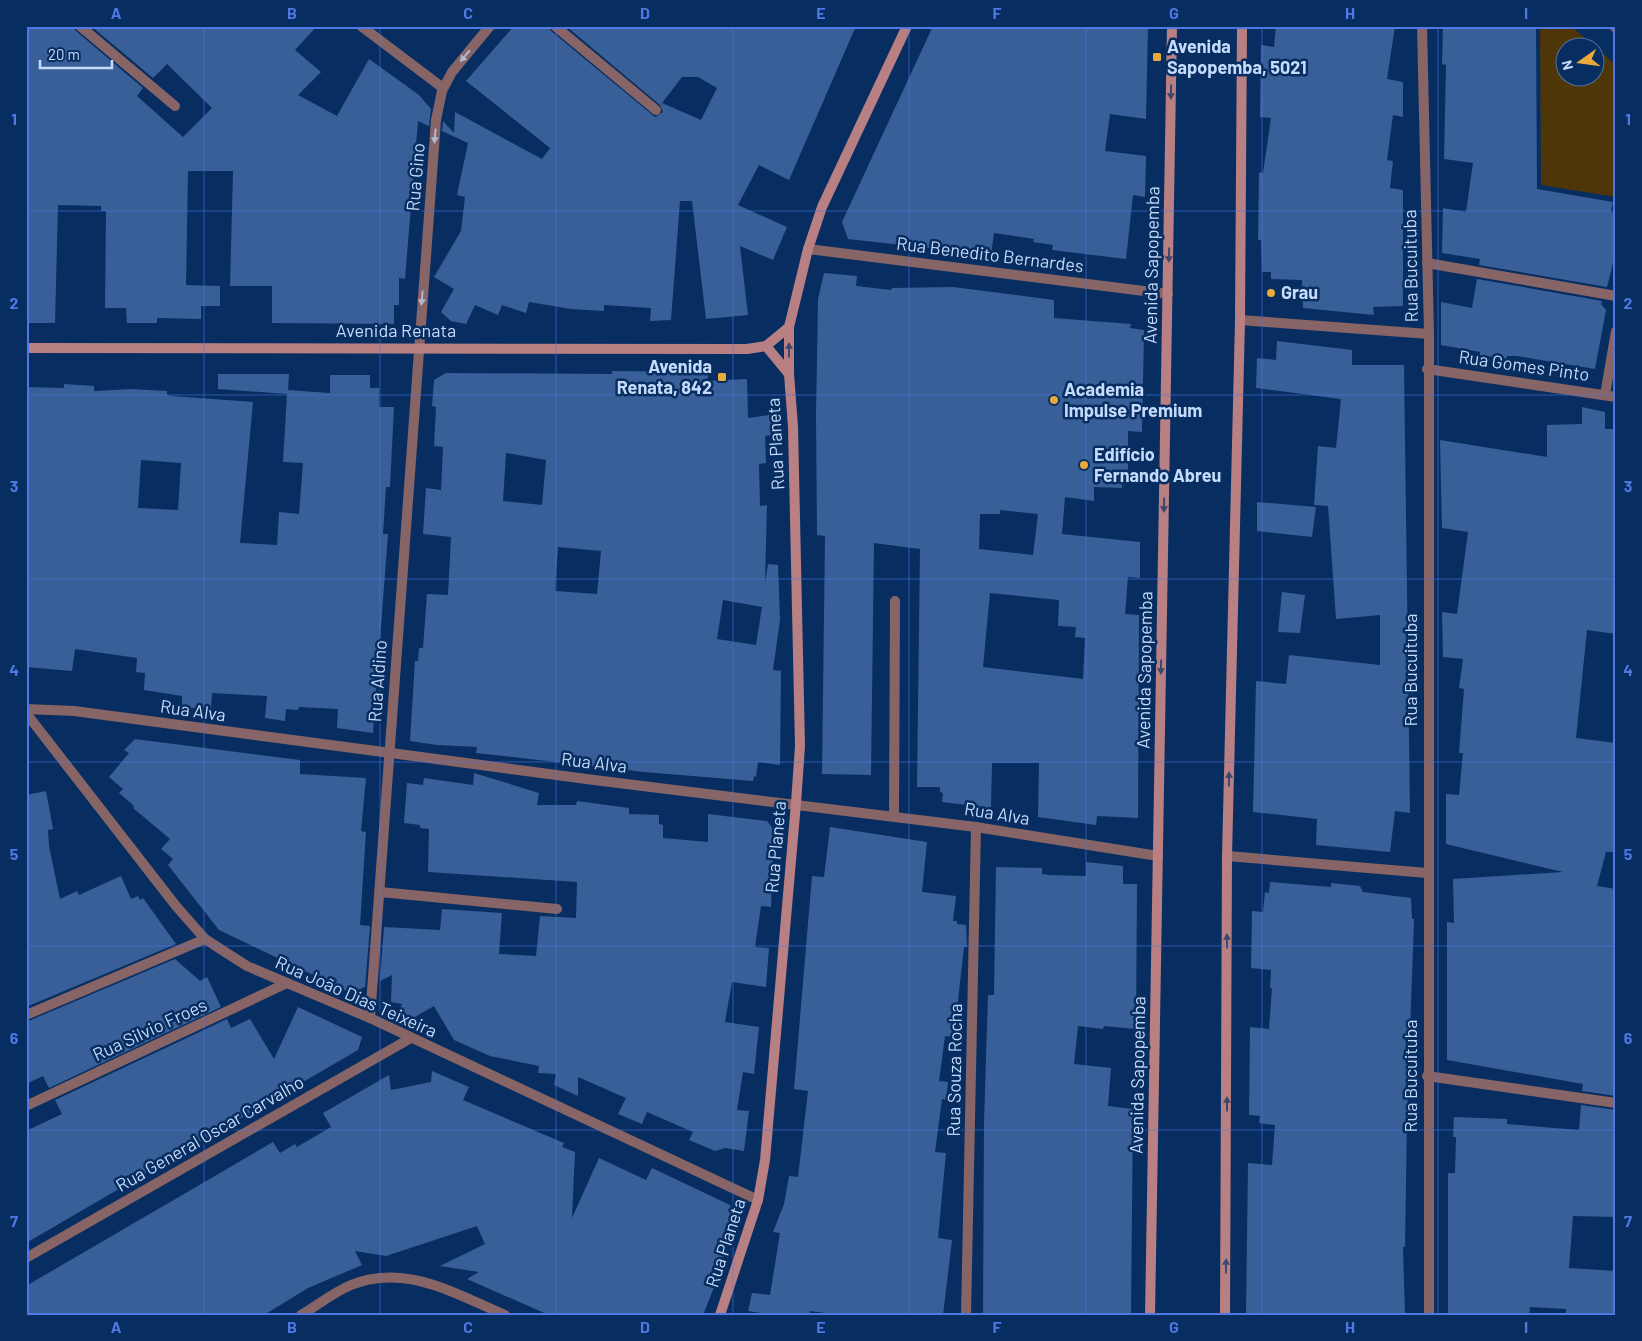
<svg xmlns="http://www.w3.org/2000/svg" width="1642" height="1341" font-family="Barlow,sans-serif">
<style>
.park{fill:#4e3608;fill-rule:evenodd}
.building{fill:#385f98;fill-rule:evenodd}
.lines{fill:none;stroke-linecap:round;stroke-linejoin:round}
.lane{stroke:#876465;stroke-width:10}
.street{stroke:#876465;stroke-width:10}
.secondary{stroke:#b88082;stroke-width:10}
.oneway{fill:#b2b7ce}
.oneway2{fill:#3d476b}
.grid{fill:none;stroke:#4f78e2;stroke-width:1;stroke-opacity:0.55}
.poi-dot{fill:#eaaa39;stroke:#082e61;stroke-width:2}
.labels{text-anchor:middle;stroke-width:5;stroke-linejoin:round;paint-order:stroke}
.poi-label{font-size:18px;font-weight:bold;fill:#c5dbfb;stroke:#082e61;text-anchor:start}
.street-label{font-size:18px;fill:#c5dbfb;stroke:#082e61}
.neatline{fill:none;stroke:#4f78e2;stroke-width:2}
.grid-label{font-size:16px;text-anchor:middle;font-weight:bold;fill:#4f78e2}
</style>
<rect width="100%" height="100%" fill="#082e61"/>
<path class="park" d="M1540,26H1571L1616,65V197L1541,185ZM1564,48H1594V78H1564Z"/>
<g class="building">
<polygon points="26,26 73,26 76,31 143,88 137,96 183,137 212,108 167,64 153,78 91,26 317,26 295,50 321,72 298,95 337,116 369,59 419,95 431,109 429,126 418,121 405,279 399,278 399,305 394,305 394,324 272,323 272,286 230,286 233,171 188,171 186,285 220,286 220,306 201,306 201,319 157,318 157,323 127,323 126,308 105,308 106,211 101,211 101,206 58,205 55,323 26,323"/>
<path d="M514,26H548L551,31L655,117L663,112L660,105L566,26H856L789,180L759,165L738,205L787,227L773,260L740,246L748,315L706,319L692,201H680L671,320L650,321L651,308L604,305V311L571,309L529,302L526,313L502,305L498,315L475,305L466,324L451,321L441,312L454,289L434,277L461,231L465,197L457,195L468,143L442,131L443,121L454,133L455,112L542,159L550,148L466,81ZM682,77H698L717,88L701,120L662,103Z"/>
<polygon points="933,26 1148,26 1146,119 1110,114 1105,151 1146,156 1145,197 1133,195 1126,259 1052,250 1053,245 1033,242 1034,239 994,233 991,255 848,239 842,222"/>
<polygon points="1276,26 1395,26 1387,79 1403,82 1403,117 1393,115 1387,160 1393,161 1390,188 1403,190 1403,306 1373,307 1374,315 1303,308 1302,280 1271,279 1271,272 1262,272 1261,240 1258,240 1259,172 1263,173 1271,118 1260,117 1261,45 1274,47"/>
<polygon points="1443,26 1536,26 1537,189 1613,202 1611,212 1616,212 1616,251 1607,287 1479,265 1480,259 1442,253 1443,208 1466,212 1473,163 1444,159 1446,65 1442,64"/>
<path d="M824,273L857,276L856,286L891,290L892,288L953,287L1054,300V318L1131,324L1130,328L1144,330L1142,432L1128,431V473L1123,475L1122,488L1094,487V501L1065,497L1062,534L1140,542V578L1128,577L1125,614L1139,615L1138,818L1097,816L1096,825L1038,817L1039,763H992L991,808L942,802L943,793L940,792V787H917L920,549L874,543L871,775L822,774L825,536L817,535L816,415L818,299ZM1000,510L1038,514L1033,555L979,549L980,514H1000ZM990,593L1059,600L1058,626L1076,627L1075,637L1085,638L1083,679L983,667Z"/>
<polygon points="1477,279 1602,301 1601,304 1606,310 1595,369 1517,356 1507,356 1507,359 1480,355 1480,352 1441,345 1441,302 1472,308"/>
<polygon points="1277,341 1352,350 1352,365 1404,365 1410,813 1395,811 1390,852 1316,845 1317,819 1253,812 1256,681 1286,684 1289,655 1380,665 1380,615 1336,619 1328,506 1314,505 1318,446 1336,448 1341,399 1256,388 1257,358 1276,360"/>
<path d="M612,371L709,372L707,381L747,379L748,418L770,415L772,435L765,436L766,463L759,464L760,506L767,505L765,583L768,564L778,565L780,620L773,670L781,671L780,765L758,762L756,777L754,776L753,781L644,772L476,753L477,747L437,745L410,741L415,661H418L419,648H423L427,594L448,595L451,537L423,534L426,488L441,490L443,447L434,446L436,407L432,406L434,380L446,373L612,374ZM506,453L546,460L542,505L503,501ZM558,547L601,551L597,594L555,591ZM723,600L762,607L756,645L717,639Z"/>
<path d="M218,374H289L288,390L330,393V375H370V388H379V407H394L390,487H386L383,534H388L373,733L337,728L338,709L299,707L298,710L286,709L285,721L265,718L267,696L212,693L211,710L182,707V696L144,690L145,673L136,672L137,658L75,649L72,671L26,667V387L64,388V384L94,386V391L132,389L167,391V395L172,396L253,402L240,543L277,545L279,512L299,514L303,463L283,462L287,394L218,389ZM141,460L181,463L178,510L138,508Z"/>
<polygon points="1582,407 1605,412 1605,429 1616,429 1616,634 1587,630 1576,738 1616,743 1616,852 1606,852 1597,886 1616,889 1616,1096 1582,1091 1583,1084 1447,1060 1447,922 1454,923 1453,879 1563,872 1446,844 1446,794 1459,795 1463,753 1459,753 1464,689 1459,688 1463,659 1443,657 1442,612 1457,614 1468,532 1442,528 1440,440 1547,457 1547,425 1582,424"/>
<polygon points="1257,502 1316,507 1312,537 1257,531"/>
<polygon points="1282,592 1305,595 1300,633 1278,632"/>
<polygon points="135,739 300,760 300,774 366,778 361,831 366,832 360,925 370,926 365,987 351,993 219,930 168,865 173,859 161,849 170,839 133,808 134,806 119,793 123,789 109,777 129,753 124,750"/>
<polygon points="474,773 539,793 537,805 576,805 577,801 629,808 629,814 659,815 659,824 663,825 663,838 708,842 708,814 767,821 774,830 771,907 761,906 755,947 769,948 766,987 732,982 725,1022 759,1027 754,1074 743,1072 737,1110 749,1111 744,1151 725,1148 715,1151 689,1140 693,1132 647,1112 642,1124 618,1114 626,1098 578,1077 578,1096 554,1085 556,1074 538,1073 539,1066 490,1056 454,1040 434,1006 401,1025 394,1022 402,1004 391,1002 392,975 380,981 384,927 440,930 442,909 502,913 499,954 536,956 540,916 576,918 577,882 428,872 429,829 420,828 420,825 404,823 407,783 423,785 424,778 473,785"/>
<polygon points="46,791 53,829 48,830 49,846 60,899 77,891 79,895 121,876 131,899 138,896 140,900 143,898 176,944 26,1007 26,795"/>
<polygon points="830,827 927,842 922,892 956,896 953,921 957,921 957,924 966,925 967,947 964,947 954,1037 945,1036 939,1081 948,1082 946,1100 942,1099 935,1152 946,1153 938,1238 952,1240 943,1315 841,1315 810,1311 809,1315 774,1315 748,1311 752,1293 770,1295 780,1233 773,1232 784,1204 789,1176 798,1177 808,1091 794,1089 812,876 824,877"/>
<polygon points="1086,862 1123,866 1123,884 1137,884 1136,1029 1104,1026 1103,1029 1078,1026 1074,1064 1111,1068 1108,1106 1133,1109 1131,1315 983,1315 984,1123 988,995 994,995 996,867 1042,868 1042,874 1049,875 1086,876"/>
<polygon points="1270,882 1331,887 1331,883 1360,886 1363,892 1411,898 1412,919 1414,919 1407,1119 1405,1247 1403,1247 1405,1315 1246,1315 1248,1163 1272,1165 1275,1125 1259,1123 1260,1116 1249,1115 1250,1027 1269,1029 1272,988 1270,988 1271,970 1251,968 1252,911 1263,912 1265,892 1269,893"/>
<polygon points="175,959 200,981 207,977 221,1007 49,1088 43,1076 26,1084 26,1022"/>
<polygon points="298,1007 362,1037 358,1050 26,1243 26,1131 62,1114 55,1100 227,1019 231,1028 250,1019 274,1059"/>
<polygon points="432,1071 469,1087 463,1100 564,1143 562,1147 575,1152 572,1218 599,1158 646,1180 652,1168 730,1205 735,1214 715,1285 703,1315 549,1315 467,1279 479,1272 440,1266 485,1244 477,1226 386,1256 355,1251 362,1265 308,1288 264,1315 26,1315 26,1286 273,1142 280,1153 295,1144 297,1147 331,1127 323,1113 389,1075 391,1090 431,1082"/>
<polygon points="1581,1105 1616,1110 1616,1217 1573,1216 1569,1268 1616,1271 1616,1315 1566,1315 1566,1309 1530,1307 1529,1315 1448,1315 1448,1173 1455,1173 1456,1137 1453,1137 1454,1117 1507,1119 1507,1124 1579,1130"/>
</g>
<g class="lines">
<g class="lane">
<polyline points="80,26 175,106"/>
<polyline points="555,26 656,110"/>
<polyline points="1427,263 1616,296"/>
<polyline points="894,816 895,601"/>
<polyline points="26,1015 205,939"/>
</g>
<g class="street">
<polyline points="361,26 443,88"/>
<polyline points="1422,26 1429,334 1429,1315"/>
<polyline points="1614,26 1616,28"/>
<polyline points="808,249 1168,294"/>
<polyline points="1240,320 1429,334"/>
<polyline points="1427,369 1616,397"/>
<polyline points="1605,395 1616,331"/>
<polyline points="26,709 74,711 594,780 976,827 1158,856"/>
<polyline points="26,713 176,906 205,939 222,950 247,966 370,1018 758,1200"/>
<polyline points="1227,856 1427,873"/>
<polyline points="380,892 557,909"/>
<polyline points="370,1018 436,120 442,91 452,72 490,26"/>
<polyline points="1427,1076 1616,1103"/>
<polyline points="26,1106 287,983"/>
<polyline points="26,1258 411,1038"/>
<path d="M301,1315C318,1305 334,1292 351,1285C405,1263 456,1294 505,1315"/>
<polyline points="966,1315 976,827"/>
</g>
<g class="secondary">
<polyline points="766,346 789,327 808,249 822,207 907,26"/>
<polyline points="766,346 789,374"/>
<polyline points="26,348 747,349 766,346"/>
<polyline points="720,1315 758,1200 765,1160 796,803 800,746 793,427 789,374 789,327"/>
<polyline points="1150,1315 1172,26"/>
<polyline points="1225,1315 1227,856 1240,320 1242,26"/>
</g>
</g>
<defs><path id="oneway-solid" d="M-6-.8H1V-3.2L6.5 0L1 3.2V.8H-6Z" transform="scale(1.25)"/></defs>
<g class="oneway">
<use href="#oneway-solid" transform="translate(465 56) rotate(130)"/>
<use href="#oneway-solid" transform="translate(435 136) rotate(95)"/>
<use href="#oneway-solid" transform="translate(422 298) rotate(95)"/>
</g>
<g class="oneway2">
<use href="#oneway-solid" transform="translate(1171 92) rotate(91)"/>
<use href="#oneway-solid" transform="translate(1169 255) rotate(91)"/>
<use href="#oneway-solid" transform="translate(789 350) rotate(-90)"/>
<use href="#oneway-solid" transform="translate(1164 505) rotate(91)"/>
<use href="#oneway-solid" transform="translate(1161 667) rotate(91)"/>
<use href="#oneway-solid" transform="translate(1229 779) rotate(-89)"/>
<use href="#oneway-solid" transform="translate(1227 941) rotate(-90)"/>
<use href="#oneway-solid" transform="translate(1227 1104) rotate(-90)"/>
<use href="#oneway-solid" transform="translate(1226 1266) rotate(-89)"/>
</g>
<path class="grid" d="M204,26V1315M380,26V1315M556,26V1315M733,26V1315M909,26V1315M1086,26V1315M1262,26V1315M1438,26V1315M26,211H1616M26,395H1616M26,579H1616M26,762H1616M26,946H1616M26,1130H1616"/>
<g class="poi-dot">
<rect x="1152" y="52" width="10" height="10" rx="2.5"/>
<circle cx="1271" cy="293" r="5"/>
<rect x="717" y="372" width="10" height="10" rx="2.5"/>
<circle cx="1054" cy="400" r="5"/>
<circle cx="1084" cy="465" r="5"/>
</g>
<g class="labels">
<g class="poi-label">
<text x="1167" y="53">Avenida<tspan x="1167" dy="21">Sapopemba, 5021</tspan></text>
<text x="1281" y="299">Grau</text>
<text x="712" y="373" text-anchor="end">Avenida<tspan x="712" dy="21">Renata, 842</tspan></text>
<text x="1064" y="396">Academia<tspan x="1064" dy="21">Impulse Premium</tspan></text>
<text x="1094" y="461">Edifício<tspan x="1094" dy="21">Fernando Abreu</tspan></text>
</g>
<g class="street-label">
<text transform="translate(416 177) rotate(-85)" y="6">Rua Gino</text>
<text transform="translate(990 255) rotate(7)" y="6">Rua Benedito Bernardes</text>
<text transform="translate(1152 265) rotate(-89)" y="6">Avenida Sapopemba</text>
<text transform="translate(1411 266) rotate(-91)" y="6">Rua Bucuituba</text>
<text x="396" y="337">Avenida Renata</text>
<text transform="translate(1524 366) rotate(8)" y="6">Rua Gomes Pinto</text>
<text transform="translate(776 444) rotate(-93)" y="6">Rua Planeta</text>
<text transform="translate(1145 670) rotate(-89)" y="6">Avenida Sapopemba</text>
<text transform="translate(1411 670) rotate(-90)" y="6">Rua Bucuituba</text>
<text transform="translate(378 681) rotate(-86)" y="6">Rua Aldino</text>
<text transform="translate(193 711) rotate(8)" y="6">Rua Alva</text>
<text transform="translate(594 763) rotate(7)" y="6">Rua Alva</text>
<text transform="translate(997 814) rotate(9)" y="6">Rua Alva</text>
<text transform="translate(776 847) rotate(-85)" y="6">Rua Planeta</text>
<text transform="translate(356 997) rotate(24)" y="6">Rua João Dias Teixeira</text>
<text transform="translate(150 1030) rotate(-25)" y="6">Rua Silvio Froes</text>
<text transform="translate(955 1070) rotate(-89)" y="6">Rua Souza Rocha</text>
<text transform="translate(1138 1075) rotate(-89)" y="6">Avenida Sapopemba</text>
<text transform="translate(1411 1076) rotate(-90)" y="6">Rua Bucuituba</text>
<text transform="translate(210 1134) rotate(-30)" y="6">Rua General Oscar Carvalho</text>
<text transform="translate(726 1243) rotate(-72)" y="6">Rua Planeta</text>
</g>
</g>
<rect width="1642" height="1341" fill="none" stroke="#082e61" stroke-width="55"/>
<g transform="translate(1580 62) rotate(256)"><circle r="24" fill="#082e61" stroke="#54739f"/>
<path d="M0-4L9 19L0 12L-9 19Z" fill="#eaaa39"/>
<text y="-8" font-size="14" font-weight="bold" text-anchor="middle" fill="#c5dbfb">N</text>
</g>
<path d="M40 60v8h72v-8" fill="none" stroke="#c5dbfb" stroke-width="2.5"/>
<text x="48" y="60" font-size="15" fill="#c5dbfb" stroke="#082e61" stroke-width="4" paint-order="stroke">20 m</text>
<rect x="28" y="28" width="1586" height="1286" class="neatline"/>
<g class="grid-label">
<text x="116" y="19">A</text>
<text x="292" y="19">B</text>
<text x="468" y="19">C</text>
<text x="645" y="19">D</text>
<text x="821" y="19">E</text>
<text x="997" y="19">F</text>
<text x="1174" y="19">G</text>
<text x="1350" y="19">H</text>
<text x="1526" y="19">I</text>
<text x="14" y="125">1</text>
<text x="1628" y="125">1</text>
<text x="14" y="309">2</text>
<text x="1628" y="309">2</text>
<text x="14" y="492">3</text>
<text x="1628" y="492">3</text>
<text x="14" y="676">4</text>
<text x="1628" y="676">4</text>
<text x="14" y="860">5</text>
<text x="1628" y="860">5</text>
<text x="14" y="1044">6</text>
<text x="1628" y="1044">6</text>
<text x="14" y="1227">7</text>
<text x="1628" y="1227">7</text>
<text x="116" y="1333">A</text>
<text x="292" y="1333">B</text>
<text x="468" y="1333">C</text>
<text x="645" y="1333">D</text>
<text x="821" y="1333">E</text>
<text x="997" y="1333">F</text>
<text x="1174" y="1333">G</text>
<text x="1350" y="1333">H</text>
<text x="1526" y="1333">I</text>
</g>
</svg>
